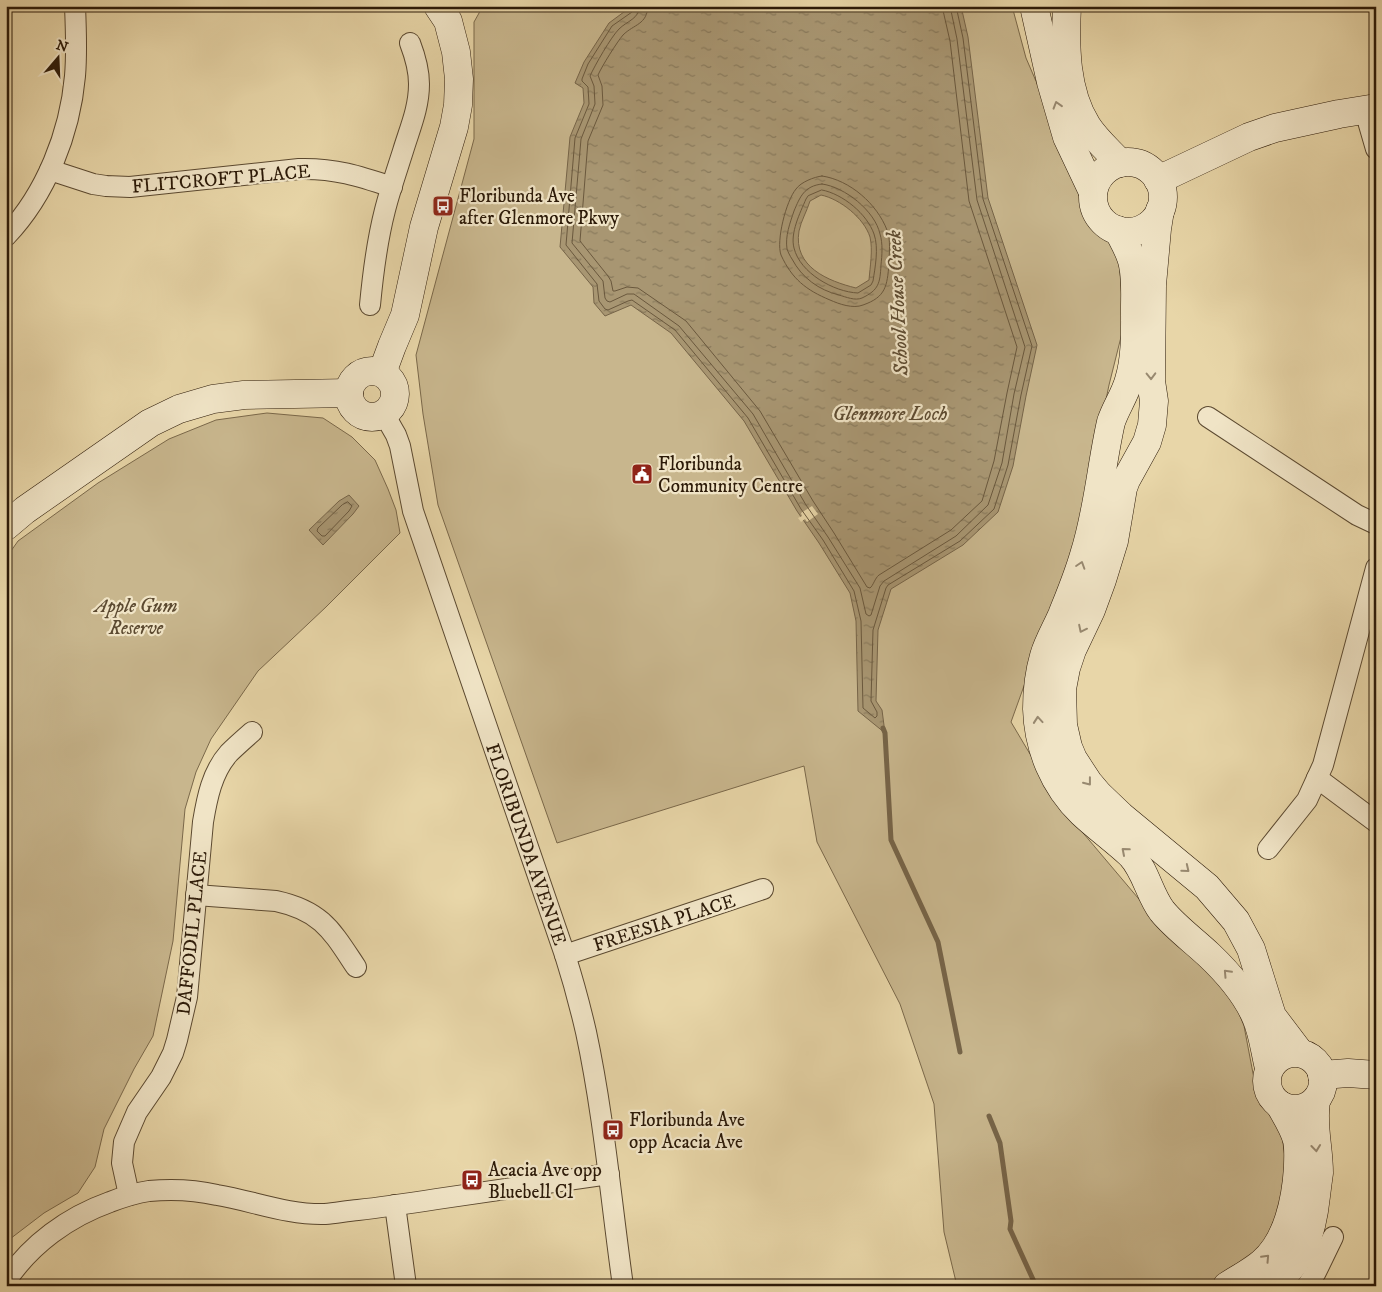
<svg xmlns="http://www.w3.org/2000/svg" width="1382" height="1292" font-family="'IM FELL DW Pica',serif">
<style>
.park{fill:#c8b68d;stroke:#7a684a}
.water{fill:url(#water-ripples);stroke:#766448;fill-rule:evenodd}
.pier{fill:#e8d6a8}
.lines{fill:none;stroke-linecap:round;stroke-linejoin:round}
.shore{stroke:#6a583d;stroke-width:1}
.stream{stroke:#766448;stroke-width:5}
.street-casing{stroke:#5b4930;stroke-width:22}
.secondary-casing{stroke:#2c1a08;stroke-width:29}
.street{stroke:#f0e4c6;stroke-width:20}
.secondary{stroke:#f0e4c6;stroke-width:28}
.oneway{stroke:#988970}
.labels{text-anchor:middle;stroke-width:4.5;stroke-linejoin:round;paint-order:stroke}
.street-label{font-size:19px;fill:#2c1a08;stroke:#f0e4c6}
.poi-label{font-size:19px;fill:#2c1a08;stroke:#f0e4c6;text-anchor:start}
.park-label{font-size:19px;font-style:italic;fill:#5b4930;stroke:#f0e4c6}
.water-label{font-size:20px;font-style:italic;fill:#5e4c32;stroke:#f0e4c6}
</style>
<defs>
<pattern id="water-ripples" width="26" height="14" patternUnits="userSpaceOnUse" patternTransform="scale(1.25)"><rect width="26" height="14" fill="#a89672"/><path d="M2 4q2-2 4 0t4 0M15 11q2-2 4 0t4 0" fill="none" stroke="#897a5c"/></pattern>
</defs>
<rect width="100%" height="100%" fill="#e8d6a8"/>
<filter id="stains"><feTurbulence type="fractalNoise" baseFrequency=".004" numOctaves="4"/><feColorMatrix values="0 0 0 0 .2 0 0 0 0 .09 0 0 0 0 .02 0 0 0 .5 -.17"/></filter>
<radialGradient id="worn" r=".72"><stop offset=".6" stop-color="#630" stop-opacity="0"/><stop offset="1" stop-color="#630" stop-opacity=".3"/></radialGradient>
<g class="park">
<polygon points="483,6 1012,6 1026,58 1061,139 1094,231 1118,247 1124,325 1109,385 1078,536 1011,722 1062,808 1160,924 1229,988 1244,1026 1256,1089 1281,1129 1285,1157 1283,1202 1262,1246 1220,1275 1207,1286 957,1286 944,1232 934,1104 900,1004 817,842 804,766 557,843 438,505 423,414 416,355 474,139 474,22"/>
<polygon points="267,413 323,418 352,437 375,460 388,489 396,510 400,533 326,607 258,671 211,739 196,772 185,809 173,941 153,1036 134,1069 104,1129 95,1167 78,1193 44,1213 6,1242 6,558 18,541 98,483 169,439 216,420"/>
</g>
<g class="water">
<path d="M632,6H961L968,37L988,198L1037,345L1026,396L1013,466L998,512L963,545L891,589L878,630L876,701L882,710L885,733L858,711L856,621L850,593L819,543L797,511L744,421L671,333L631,305L605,316L594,303L593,287L560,247L570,137L584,103L583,88L575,83L584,62L609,23ZM821,195C840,199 864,218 870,237C873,250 870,267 869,280L856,288C828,281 793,267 799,231C801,221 807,211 810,201Z"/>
<polygon points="349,495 359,506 353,514 323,545 309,530 339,501"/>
</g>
<polygon class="pier" points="812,506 818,514 807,522 805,519 801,522 798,518 802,516 801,513"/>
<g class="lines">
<g class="shore">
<polyline points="634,6 632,12 612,26 588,64 582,79 582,81 588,87 589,104 575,138 566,245 597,284 599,301 605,309 608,310 628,301 632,300 675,330 748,418 801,509 823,540 854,591 861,621 863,708 875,718 877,716 877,712 871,701 873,630 886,588 888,585 960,541 994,509 1008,465 1021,395 1032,346 983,199 963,38 956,6"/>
<path d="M640,6C639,19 627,21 619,29C611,37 595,65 590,76L594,86L595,104L581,139L572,243L603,281L605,298L607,301L610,302L627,294H634L679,326L753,414L806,505L828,537L860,588L866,614L869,616L871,615L880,586L884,581L956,536L988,505L1002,463L1014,394L1025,347L977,200L957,39L950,6"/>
<path d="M648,6C647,25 634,24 623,35C617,42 602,66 598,75L602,86L603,105L588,141L580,241L608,276L611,281L613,291H615L627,287L638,288L686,321L760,411L813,501L834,533L867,587L870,588C873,586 875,578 879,575L951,530L982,501L994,461L1007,393L1017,347L969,201L950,41L942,6"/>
<path d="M822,176C850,180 877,204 887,230C891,240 889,253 889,264C887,286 886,297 863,305C853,309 839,304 830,300C806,290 792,279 781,255C776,241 786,201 796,189C801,182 814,177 822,176Z"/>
<path d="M822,184C845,187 875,211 880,234C883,244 882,255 881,265C880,283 879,290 862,298C855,301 846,297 839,295C819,290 802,278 792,259C790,256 788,252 787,249C785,236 790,223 794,211C800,197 804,186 822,184Z"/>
<path d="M822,190C843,194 867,214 874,234C879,248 875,268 873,281L871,285L858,293C834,292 800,273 794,248C790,233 800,213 806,199L808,196Z"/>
<polygon points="348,502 352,506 349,511 325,536 322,536 317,531 318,528 342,505"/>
</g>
<g class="stream">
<polyline points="883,728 885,733 891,840 938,942 960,1052"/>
<polyline points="989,1116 1000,1143 1011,1221 1010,1229 1036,1286"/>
</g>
<g class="street-casing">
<g id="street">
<polyline points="1365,111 1376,149"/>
<path d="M50,170L93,184L106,186L130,187L299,169C335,168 359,176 392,187"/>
<path d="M6,236C46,194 70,133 75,76C77,53 76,29 75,6"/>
<path d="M370,305C373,273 377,241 385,210C390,190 397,170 403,151C410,128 419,108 419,84C419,69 415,56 410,43"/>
<path d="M384,414L396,435L400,446L413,511L565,955C573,980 580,1006 586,1032C604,1116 611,1201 623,1286"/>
<polyline points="1208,417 1357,515 1376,524"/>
<polyline points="1317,778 1376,822"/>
<polyline points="1268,849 1307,800 1323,765 1376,568"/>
<path d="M196,895L276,901C322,911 332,931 356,967"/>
<polyline points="565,955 763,889"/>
<path d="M129,1195L122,1163L124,1142L137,1112L161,1077L173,1053L177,1040L187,997L203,822C207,798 212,772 229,753C236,746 244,739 252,732"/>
<polyline points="395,1205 406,1286"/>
<path d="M6,1281C31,1244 68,1217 110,1202C123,1197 136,1193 149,1191C172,1189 195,1190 217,1195C253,1201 287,1215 325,1214C336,1213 347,1211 358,1210C385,1207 411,1203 437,1199C494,1191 551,1182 609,1174"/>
<polyline points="1307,1286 1316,1272 1333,1237"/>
</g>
</g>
<g class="secondary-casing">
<g id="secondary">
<polyline points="1034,6 1051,82 1067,137 1093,192"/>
<path d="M1067,6C1065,46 1065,91 1087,126C1096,140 1109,151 1120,163"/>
<circle cx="1128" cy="197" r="35"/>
<polyline points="1158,180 1249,137 1275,128 1339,114 1376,108"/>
<polyline points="1160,210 1157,229 1152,285 1151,381 1154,401 1152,425 1147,442 1126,480 1123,488 1114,541 1102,580 1091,610 1072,650 1066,668 1062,689 1063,725 1068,747 1073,759 1088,782 1099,795 1121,816 1207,887 1236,921 1251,949 1272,1016 1300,1053"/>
<path d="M1118,230C1124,242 1131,253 1133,265C1136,279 1135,294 1135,308C1135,331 1136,357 1129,380C1125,395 1116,407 1111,422C1101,466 1098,512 1084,555C1078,576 1070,595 1062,615C1056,629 1048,642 1044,656C1039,673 1037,691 1037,709C1038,748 1054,786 1082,813C1098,828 1115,840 1131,855C1146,871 1149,894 1162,911C1175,927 1193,940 1209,955C1228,973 1245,992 1256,1017C1263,1033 1265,1052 1269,1068"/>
<circle cx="372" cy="394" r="23"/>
<polyline points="382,373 392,346 405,315 424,227 454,127 458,105 459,79 456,52 448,21 438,6"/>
<polyline points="6,526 25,510 150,423 179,409 213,399 244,395 349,393"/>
<circle cx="1295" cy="1081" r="28"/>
<polyline points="1322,1075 1348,1073 1376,1075"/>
<path d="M1227,1286C1239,1278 1252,1272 1262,1263C1288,1241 1296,1199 1298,1167C1298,1158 1299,1149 1297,1140C1294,1128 1286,1116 1280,1105"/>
<path d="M1271,1286C1303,1262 1312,1234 1316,1196C1317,1188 1318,1180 1319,1173C1319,1147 1312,1126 1316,1100"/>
</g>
</g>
<use href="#street" class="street"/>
<use href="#secondary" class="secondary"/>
</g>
<defs><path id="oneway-chevron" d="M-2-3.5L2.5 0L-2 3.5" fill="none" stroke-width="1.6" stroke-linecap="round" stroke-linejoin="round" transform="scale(1.25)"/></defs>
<g class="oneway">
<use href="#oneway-chevron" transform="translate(1057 105) rotate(-107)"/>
<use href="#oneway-chevron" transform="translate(1151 376) rotate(89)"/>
<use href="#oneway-chevron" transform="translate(1081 565) rotate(-72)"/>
<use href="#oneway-chevron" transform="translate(1082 629) rotate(116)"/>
<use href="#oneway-chevron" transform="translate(1038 720) rotate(-95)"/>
<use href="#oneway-chevron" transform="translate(1088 782) rotate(52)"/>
<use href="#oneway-chevron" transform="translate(1125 851) rotate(-139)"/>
<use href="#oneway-chevron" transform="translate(1186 869) rotate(39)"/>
<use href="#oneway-chevron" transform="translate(1227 973) rotate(-133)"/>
<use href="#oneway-chevron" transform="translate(1316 1148) rotate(84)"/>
<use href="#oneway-chevron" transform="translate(1266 1258) rotate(-47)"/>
</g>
<defs>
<g id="bus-square" transform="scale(1.125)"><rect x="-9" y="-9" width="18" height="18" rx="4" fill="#8f2418" stroke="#f0e4c6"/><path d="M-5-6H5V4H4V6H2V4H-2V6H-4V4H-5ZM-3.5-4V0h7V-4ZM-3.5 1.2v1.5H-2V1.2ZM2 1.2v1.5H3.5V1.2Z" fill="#fff"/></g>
<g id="civic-square" transform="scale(1.125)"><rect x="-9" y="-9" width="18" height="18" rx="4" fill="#8f2418" stroke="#f0e4c6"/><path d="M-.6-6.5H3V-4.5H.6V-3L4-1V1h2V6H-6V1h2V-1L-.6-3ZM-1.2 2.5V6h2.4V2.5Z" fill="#fff"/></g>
</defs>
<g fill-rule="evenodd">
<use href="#bus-square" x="443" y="206"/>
<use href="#civic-square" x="642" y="474"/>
<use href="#bus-square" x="613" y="1130"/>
<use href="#bus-square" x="472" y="1180"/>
</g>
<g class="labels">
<g class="street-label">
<text transform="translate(221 178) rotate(-5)" y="7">FLITCROFT PLACE</text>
<text transform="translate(527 844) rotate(71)" y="7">FLORIBUNDA AVENUE</text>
<text transform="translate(664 922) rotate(-18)" y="7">FREESIA PLACE</text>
<text transform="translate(191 933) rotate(-84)" y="7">DAFFODIL PLACE</text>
</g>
<g class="poi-label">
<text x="459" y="202">Floribunda Ave<tspan x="459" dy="22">after Glenmore Pkwy</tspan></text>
<text x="658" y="470">Floribunda<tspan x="658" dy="22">Community Centre</tspan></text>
<text x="629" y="1126">Floribunda Ave<tspan x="629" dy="22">opp Acacia Ave</tspan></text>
<text x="488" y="1176">Acacia Ave opp<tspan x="488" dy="22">Bluebell Cl</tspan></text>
</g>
<g class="park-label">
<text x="136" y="612">Apple Gum<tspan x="136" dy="22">Reserve</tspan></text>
</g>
<g class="water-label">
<text transform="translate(897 303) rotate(-93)" y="7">School House Creek</text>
<text x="890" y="420">Glenmore Loch</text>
</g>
</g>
<rect width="1382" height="1292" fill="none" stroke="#e8d6a8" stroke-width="25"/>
<rect x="8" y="8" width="1367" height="1277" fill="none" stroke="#2c1a08" stroke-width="2.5"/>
<rect x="12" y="12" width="1357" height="1267" fill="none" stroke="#2c1a08"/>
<g transform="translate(58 58) rotate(19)" stroke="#f0e4c6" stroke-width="4" paint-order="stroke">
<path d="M0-4L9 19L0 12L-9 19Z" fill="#2c1a08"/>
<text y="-8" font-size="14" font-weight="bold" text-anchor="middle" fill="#2c1a08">N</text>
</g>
<rect width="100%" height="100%" filter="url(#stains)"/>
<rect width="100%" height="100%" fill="url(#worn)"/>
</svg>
